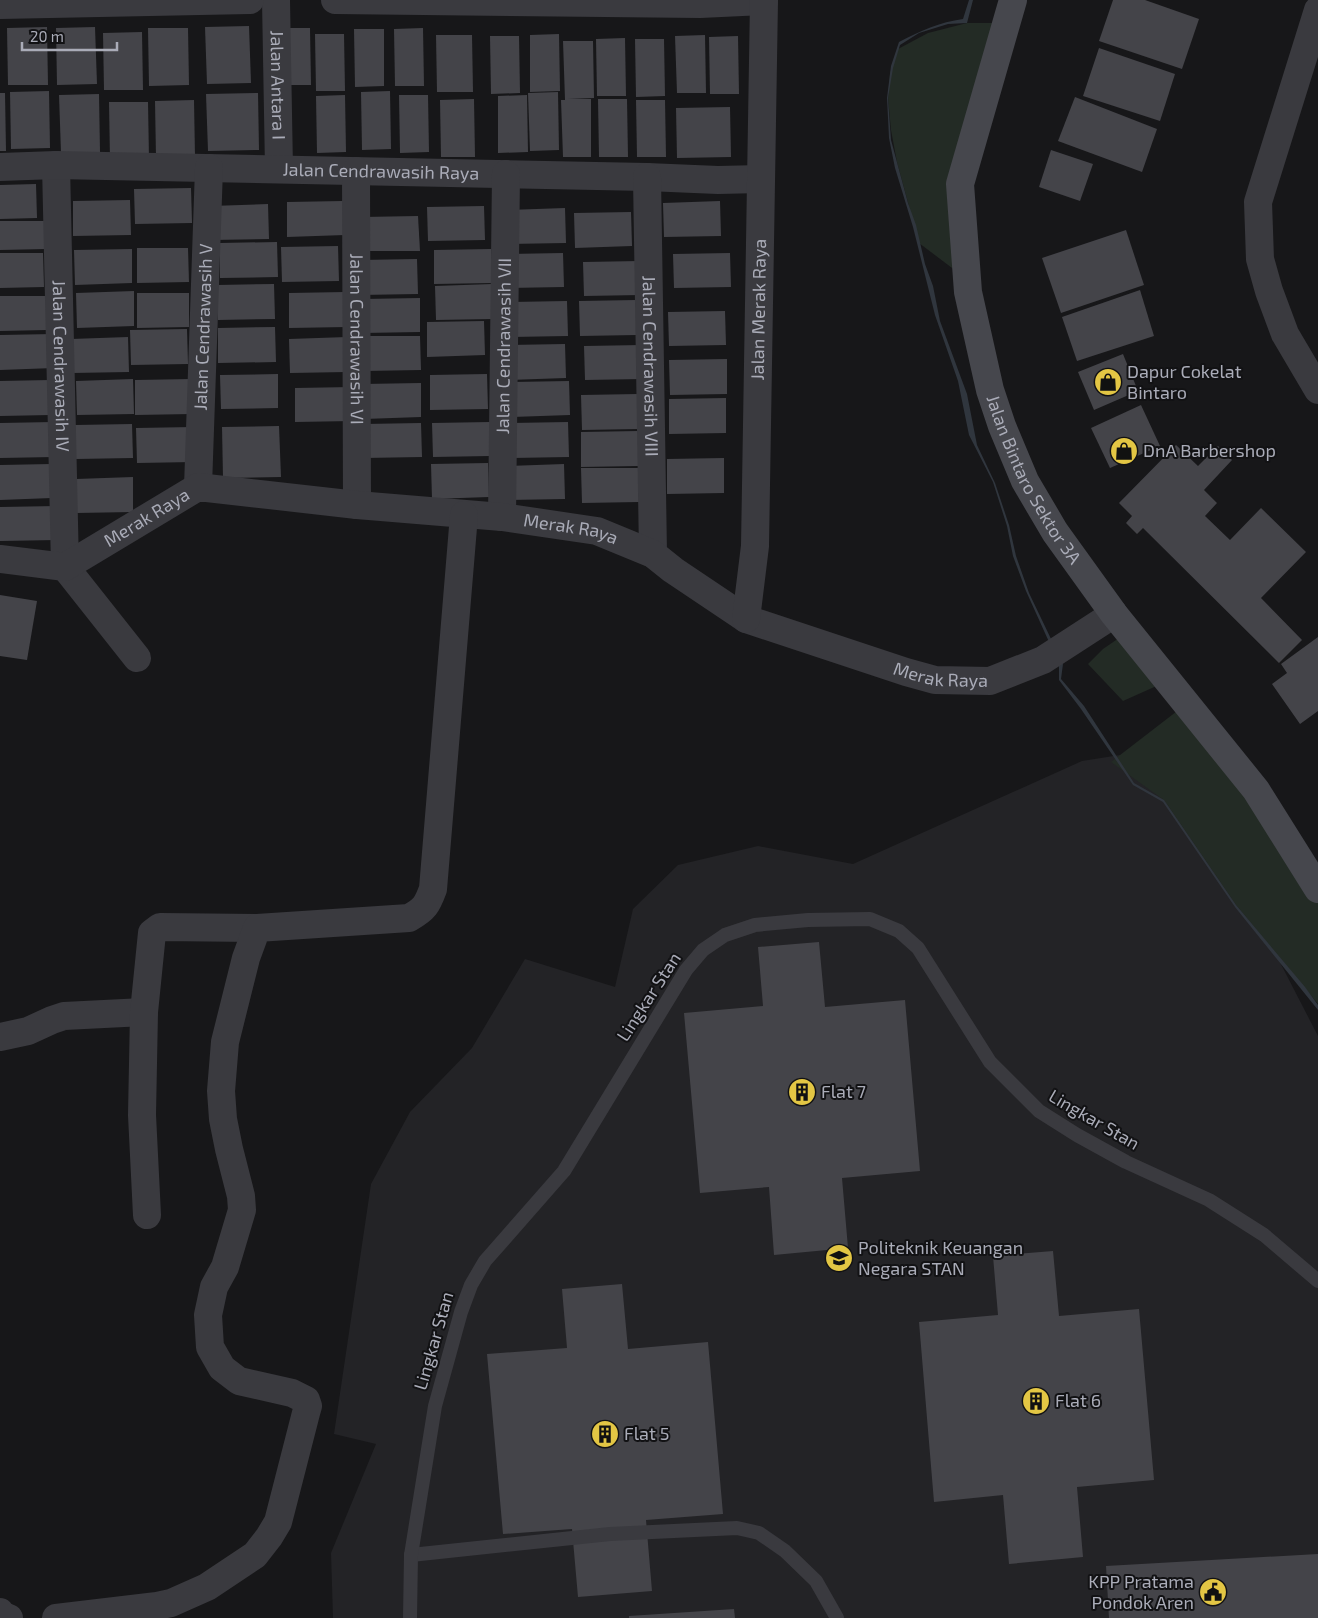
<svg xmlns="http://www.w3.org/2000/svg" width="1318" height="1618" font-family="'Exo 2',sans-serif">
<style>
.built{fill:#232326}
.green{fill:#232b25}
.water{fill:#30363e}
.building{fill:#444449}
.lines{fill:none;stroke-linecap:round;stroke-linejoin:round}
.lane{stroke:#3a3a3f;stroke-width:14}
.street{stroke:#3a3a3f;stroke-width:28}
.secondary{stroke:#46474d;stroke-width:28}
.labels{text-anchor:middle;stroke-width:4;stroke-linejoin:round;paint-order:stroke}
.street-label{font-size:18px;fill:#aaacb8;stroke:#121214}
.poi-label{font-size:18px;fill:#aaacb8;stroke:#121214;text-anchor:start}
</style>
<rect width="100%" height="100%" fill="#171719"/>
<polygon class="built" points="1139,752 1218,842 1318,1036 1318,1618 333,1618 331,1553 376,1444 334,1434 371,1184 410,1112 472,1048 525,959 615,987 633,909 678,865 758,846 853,864 1082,761"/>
<g class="green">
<polygon points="967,23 1002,23 970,118 960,274 919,243 897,162 891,130 888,98 890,73 898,49 928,33"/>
<polygon points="1119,638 1161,684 1123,701 1088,664 1103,649"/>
<polygon points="1181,708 1318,890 1318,1004 1236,905 1164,800 1111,762"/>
</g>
<path class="water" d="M969,0H973L967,23L948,24L919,33L900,45L893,68L888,98L891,140L908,203L916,225L925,264L933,286L940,321L967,394L977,445L995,483L1009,525L1016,556L1029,593L1063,664L1061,679L1084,706L1134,783L1164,800L1236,905L1305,987L1318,1005V1010L1235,907L1163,802L1133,785L1081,709L1059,680V664L1026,591L1013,556L1007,526L993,482L969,435L958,381L935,315L913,227L895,168L889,138L887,98L891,66L899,42C920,31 940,22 963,19Z"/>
<g class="building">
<polygon points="1113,0 1145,0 1199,19 1182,69 1099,41"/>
<polygon points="249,26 251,83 207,84 205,27"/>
<polygon points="47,27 48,85 8,85 7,28"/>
<polygon points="95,27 97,84 57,85 56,28"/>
<polygon points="148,28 188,28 189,85 149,86"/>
<polygon points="281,28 310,28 311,85 282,85"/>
<polygon points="423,28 424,86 395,86 394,29"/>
<polygon points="354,29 384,29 384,86 355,87"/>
<polygon points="142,32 143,90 104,90 103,33"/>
<polygon points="315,34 344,34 345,91 316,91"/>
<polygon points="559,34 560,91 530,92 530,35"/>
<polygon points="436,35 472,35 473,92 437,92"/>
<polygon points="705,35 706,93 677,93 675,36"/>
<polygon points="490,36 519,36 520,93 491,94"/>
<polygon points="738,36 739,94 710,94 709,37"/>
<polygon points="625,38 626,96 597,96 596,39"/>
<polygon points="635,39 664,39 665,96 636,97"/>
<polygon points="563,41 593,41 594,98 568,99 591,99 591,157 563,157 561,100 565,100"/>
<polygon points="1099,48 1175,74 1160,121 1083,96"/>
<polygon points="49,91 50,148 11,149 10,92"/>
<polygon points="390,91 391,149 362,150 361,92"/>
<polygon points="558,92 559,150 530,151 528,93"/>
<polygon points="0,93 5,93 6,151 0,151"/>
<polygon points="258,93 259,150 208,151 206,94"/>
<polygon points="99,94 100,152 61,153 59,95"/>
<polygon points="345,95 346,152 317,153 316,96"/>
<polygon points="399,95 428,95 429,152 400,153"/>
<polygon points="527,95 528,152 498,153 498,96"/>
<polygon points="1075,97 1157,129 1142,172 1058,141"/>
<polygon points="474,99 475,157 441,157 440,100"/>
<polygon points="598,99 627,99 628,157 599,157"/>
<polygon points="194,100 195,157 156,158 155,101"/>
<polygon points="636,100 665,100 666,157 637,157"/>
<polygon points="109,102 148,102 149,159 110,160"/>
<polygon points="730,107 731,157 677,158 676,108"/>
<polygon points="1051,150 1093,164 1080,201 1039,187"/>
<polygon points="36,184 37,218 0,219 0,185"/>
<polygon points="191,188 192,223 135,224 134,189"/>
<polygon points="130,200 131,235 73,236 73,201"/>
<polygon points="343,201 345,235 287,237 287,202"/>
<polygon points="720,201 721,236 664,237 663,203"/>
<polygon points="268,204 269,239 212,240 211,206"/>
<polygon points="484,206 485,240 428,241 427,207"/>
<polygon points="565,208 566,243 508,244 508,210"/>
<polygon points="631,212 632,246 575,248 574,213"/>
<polygon points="418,216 420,251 362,251 362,217"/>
<polygon points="0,221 46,221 46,249 0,250"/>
<polygon points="1126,230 1144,285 1061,313 1042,258"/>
<polygon points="277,242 278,277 220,278 220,243"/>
<polygon points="338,246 339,281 282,282 281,247"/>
<polygon points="137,248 188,248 189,282 137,283"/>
<polygon points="132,249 132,283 75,285 74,250"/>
<polygon points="491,249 492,283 434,284 434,250"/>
<polygon points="0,253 43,253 44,287 0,288"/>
<polygon points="563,253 564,287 507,288 506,254"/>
<polygon points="730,253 731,287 674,288 673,254"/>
<polygon points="417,259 418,294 360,295 360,260"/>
<polygon points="640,261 641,295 584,296 583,262"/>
<polygon points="274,284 275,319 218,320 217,285"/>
<polygon points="492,284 493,319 436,320 435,286"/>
<polygon points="1140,290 1154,336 1077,361 1062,317"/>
<polygon points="134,291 134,326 77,328 76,293"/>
<polygon points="345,292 347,327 289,328 289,293"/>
<polygon points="137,293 189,293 189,327 137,328"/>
<polygon points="0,296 46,296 47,330 0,331"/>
<polygon points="420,298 420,332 363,333 363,299"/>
<polygon points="636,300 637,335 580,336 579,301"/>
<polygon points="567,301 568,336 511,337 511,302"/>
<polygon points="725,311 726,345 669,346 668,312"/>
<polygon points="484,321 485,355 427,357 427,322"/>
<polygon points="275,327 276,362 218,363 218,328"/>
<polygon points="187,329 188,364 131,365 130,330"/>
<polygon points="54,334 54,368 0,370 0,335"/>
<polygon points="363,336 420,336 421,370 364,371"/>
<polygon points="128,337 129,372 72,373 71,339"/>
<polygon points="347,337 347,372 290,373 289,339"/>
<polygon points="565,344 566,378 509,380 508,345"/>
<polygon points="642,345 642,379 585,380 584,346"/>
<polygon points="1123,354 1138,391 1094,410 1078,372"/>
<polygon points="727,359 727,394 670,395 669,360"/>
<polygon points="278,374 278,408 221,409 220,375"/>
<polygon points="487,374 488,409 430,410 430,375"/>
<polygon points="133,379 134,414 77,415 76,381"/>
<polygon points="192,379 192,414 135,415 135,380"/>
<polygon points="50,380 51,415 0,416 0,381"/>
<polygon points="569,381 570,415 512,417 512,382"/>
<polygon points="421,383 421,417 364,419 363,384"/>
<polygon points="352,387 353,421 295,422 295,388"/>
<polygon points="638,394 639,429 582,430 581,395"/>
<polygon points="726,398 726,433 669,434 669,399"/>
<polygon points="1141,405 1160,446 1110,468 1091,428"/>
<polygon points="53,422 54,457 0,458 0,423"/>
<polygon points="490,422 490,456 433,457 432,423"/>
<polygon points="568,422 569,457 512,458 511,423"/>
<polygon points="421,423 422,457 364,458 364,424"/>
<polygon points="132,424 133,458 76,459 75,425"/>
<polygon points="279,426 281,477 223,478 222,427"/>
<polygon points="193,427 194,462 137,463 136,428"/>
<polygon points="638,431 638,466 581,467 581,432"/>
<polygon points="1176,445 1198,466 1218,446 1232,460 1204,490 1217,503 1205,516 1230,540 1261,508 1306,552 1261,598 1302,640 1279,663 1143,528 1137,534 1126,523 1132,516 1119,503"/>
<polygon points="724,458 724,493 667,494 667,459"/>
<polygon points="488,463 489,497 432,499 431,464"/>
<polygon points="51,464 52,498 0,500 0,465"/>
<polygon points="564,464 565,499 508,500 508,466"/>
<polygon points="581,468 638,468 639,502 582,503"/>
<polygon points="133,477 133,512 76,513 76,479"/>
<polygon points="57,506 57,540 0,541 0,507"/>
<polygon points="0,595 37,601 27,660 0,656"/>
<polygon points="1318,637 1318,711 1300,724 1272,684 1287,673 1281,664"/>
<polygon points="819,942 825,1007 905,1000 920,1171 842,1178 848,1248 774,1255 769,1187 700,1193 684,1013 763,1006 758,947"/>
<polygon points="1053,1251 1059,1316 1139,1309 1154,1480 1077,1487 1083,1557 1009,1564 1003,1495 934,1502 919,1322 998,1315 993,1256"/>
<polygon points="622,1284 628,1349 708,1342 723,1514 646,1520 652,1591 578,1597 572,1529 503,1534 487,1354 567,1348 562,1289"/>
<polygon points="1318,1554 1318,1618 1109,1618 1106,1566"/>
<polygon points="734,1609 735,1618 629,1618 629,1616"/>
</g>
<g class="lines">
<g class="lane">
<polyline points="411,1555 610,1534 737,1528 759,1533 785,1551 816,1581 837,1618"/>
<polyline points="410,1618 411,1555 435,1406 461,1312 471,1285 485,1261 564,1171 686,970 703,950 725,935 755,925 808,920 870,919 899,931 918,948 990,1062 1039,1111 1077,1135 1126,1162 1209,1200 1264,1235 1318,1281"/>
</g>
<g class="street">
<path id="s1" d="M276,0L279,169"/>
<polyline points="335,0 700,4 764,1"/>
<polyline points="0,5 250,0"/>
<polyline points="1318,10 1258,202 1260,259 1269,291 1285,334 1318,390"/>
<path id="s2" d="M56,165L65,567L137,658"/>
<path id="s3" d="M0,167L56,165L647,177L718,180L761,179"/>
<path id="s4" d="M356,171L357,505"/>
<path id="s5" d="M647,177L653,554"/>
<path id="s6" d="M198,487L209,168"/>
<path id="s7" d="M502,517L506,174"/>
<path id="s8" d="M0,559L65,567L198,487L357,505L502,517L597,531L653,554L673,570L746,619L906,672L935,680L990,681L1043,660L1114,614"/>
<path id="s9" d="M746,619L755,546L764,0"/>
<polyline points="0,1037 28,1031 52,1020 64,1016 144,1012"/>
<polyline points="147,1215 142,1115 144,1012 152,933 160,927 257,928"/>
<polyline points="0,1612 2,1615 9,1618"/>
<path d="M56,1618L157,1606L171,1603L207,1587L255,1555L269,1537L278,1522L306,1413L308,1406L306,1400L292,1393L239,1381L222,1368L210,1347L208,1315L214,1287L225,1267L242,1210L241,1196L229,1149L223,1119L221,1091L225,1042L246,958L257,928L409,918C425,909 427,905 433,889L464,515"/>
</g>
<path class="secondary" id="s10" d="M1013,0L960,184L968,292L990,390L1002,426L1025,481L1055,532L1114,614L1256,790L1318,889"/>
</g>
<defs>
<g id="shop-disc" transform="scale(1.4375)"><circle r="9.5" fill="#e3c644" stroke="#121214"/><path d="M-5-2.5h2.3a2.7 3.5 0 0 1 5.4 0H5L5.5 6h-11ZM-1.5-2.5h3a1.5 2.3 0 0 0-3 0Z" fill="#111"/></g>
<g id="building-disc" transform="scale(1.4375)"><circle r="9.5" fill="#e3c644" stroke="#121214"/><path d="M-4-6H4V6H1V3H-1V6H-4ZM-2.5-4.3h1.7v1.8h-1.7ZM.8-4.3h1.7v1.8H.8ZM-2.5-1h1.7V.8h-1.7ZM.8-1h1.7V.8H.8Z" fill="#111"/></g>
<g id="university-disc" transform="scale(1.4375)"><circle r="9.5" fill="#e3c644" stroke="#121214"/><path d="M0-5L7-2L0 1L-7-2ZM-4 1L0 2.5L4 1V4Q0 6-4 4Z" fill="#111"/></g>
<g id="civic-disc" transform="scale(1.4375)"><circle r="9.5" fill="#e3c644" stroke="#121214"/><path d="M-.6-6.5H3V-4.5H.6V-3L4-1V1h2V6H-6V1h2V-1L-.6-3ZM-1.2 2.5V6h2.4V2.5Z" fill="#111"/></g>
</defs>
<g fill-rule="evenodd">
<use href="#shop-disc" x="1108" y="382"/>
<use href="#shop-disc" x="1124" y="451"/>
<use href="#building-disc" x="802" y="1092"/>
<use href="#university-disc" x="839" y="1258"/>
<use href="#building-disc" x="1036" y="1401"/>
<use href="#building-disc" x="605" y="1434"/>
<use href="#civic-disc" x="1213" y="1592"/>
</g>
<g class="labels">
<g class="street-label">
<text dy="6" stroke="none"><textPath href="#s1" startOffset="85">Jalan Antara I</textPath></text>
<text dy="6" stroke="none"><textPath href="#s3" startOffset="381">Jalan Cendrawasih Raya</textPath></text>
<text dy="6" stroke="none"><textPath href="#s9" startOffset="310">Jalan Merak Raya</textPath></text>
<text dy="6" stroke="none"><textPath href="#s6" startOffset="160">Jalan Cendrawasih V</textPath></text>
<text dy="6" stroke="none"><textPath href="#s4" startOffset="168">Jalan Cendrawasih VI</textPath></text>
<text dy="6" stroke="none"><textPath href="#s7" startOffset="171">Jalan Cendrawasih VII</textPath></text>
<text dy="6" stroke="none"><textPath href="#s5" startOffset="189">Jalan Cendrawasih VIII</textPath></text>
<text dy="6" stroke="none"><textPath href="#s2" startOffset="201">Jalan Cendrawasih IV</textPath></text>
<text dy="6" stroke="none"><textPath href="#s10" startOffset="500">Jalan Bintaro Sektor 3A</textPath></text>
<text dy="6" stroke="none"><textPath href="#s8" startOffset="161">Merak Raya</textPath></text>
<text dy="6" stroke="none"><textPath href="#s8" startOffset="596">Merak Raya</textPath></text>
<text dy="6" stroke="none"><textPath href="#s8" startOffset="1000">Merak Raya</textPath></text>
<text transform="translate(649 997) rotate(-57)" y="6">Lingkar Stan</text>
<text transform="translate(1094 1120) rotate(30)" y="6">Lingkar Stan</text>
<text transform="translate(434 1341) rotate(-74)" y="6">Lingkar Stan</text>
</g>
<g class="poi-label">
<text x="1127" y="378">Dapur Cokelat<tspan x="1127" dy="21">Bintaro</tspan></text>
<text x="1143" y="457">DnA Barbershop</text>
<text x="821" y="1098">Flat 7</text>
<text x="858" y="1254">Politeknik Keuangan<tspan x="858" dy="21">Negara STAN</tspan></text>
<text x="1055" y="1407">Flat 6</text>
<text x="624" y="1440">Flat 5</text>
<text x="1194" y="1588" text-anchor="end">KPP Pratama<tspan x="1194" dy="21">Pondok Aren</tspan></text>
</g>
</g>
<path d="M22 42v8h95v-8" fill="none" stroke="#aaacb8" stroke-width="2.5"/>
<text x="30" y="42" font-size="15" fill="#aaacb8" stroke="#121214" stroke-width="4" paint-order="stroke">20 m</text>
</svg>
